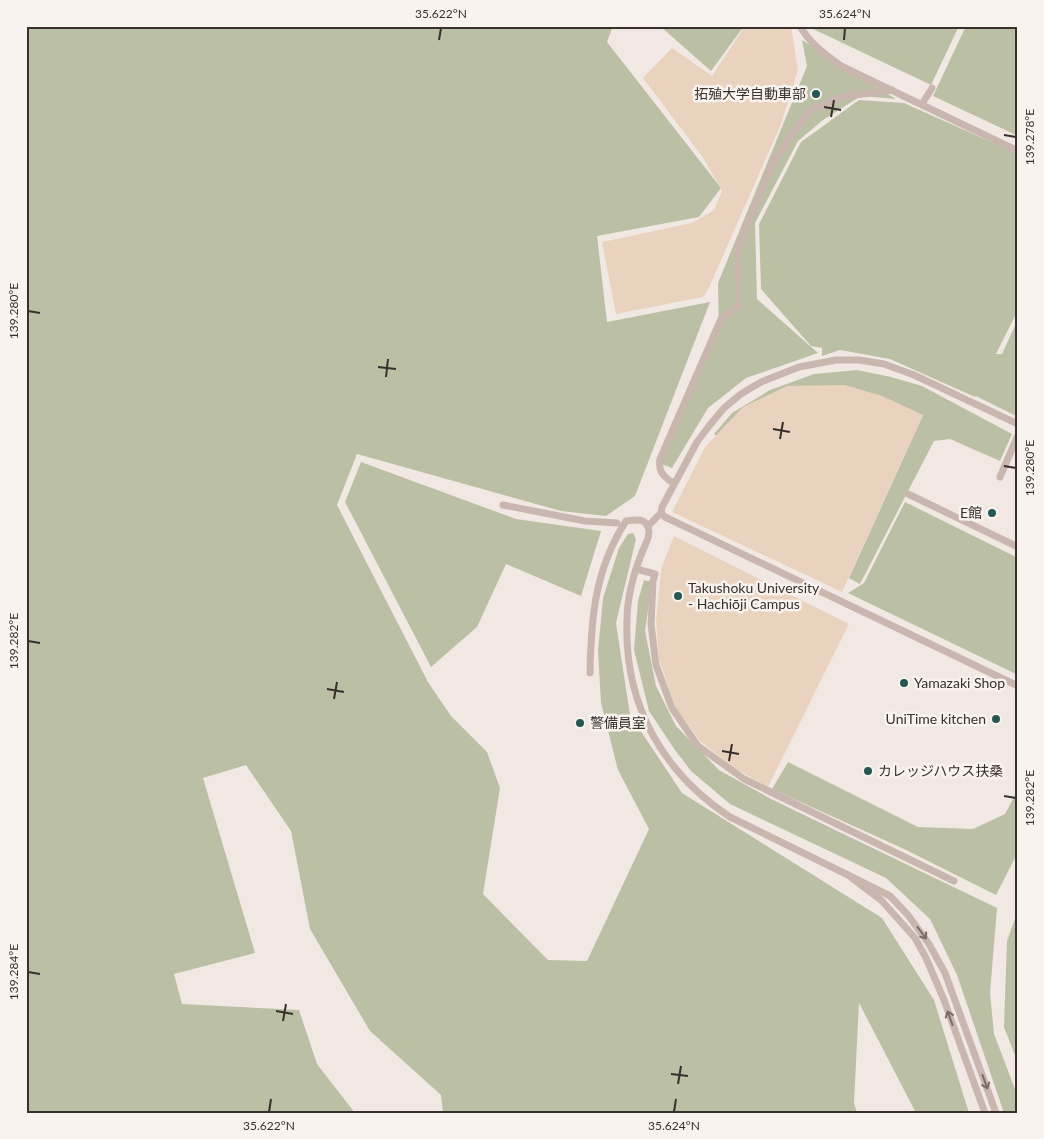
<svg xmlns="http://www.w3.org/2000/svg" width="1044" height="1139" font-family="Lato,'Noto Sans JP',sans-serif">
<style>
.green{fill:#bbc0a4}
.sand{fill:#e9d3be}
.lines{fill:none;stroke-linecap:round;stroke-linejoin:round}
.lane{stroke:#c9b7af;stroke-width:7}
.oneway{stroke:#7a6c68}
.ticks{fill:none;stroke:#392f2d;stroke-width:2}
.poi-dot{fill:#265752;stroke:#f9f3ef;stroke-width:2}
.labels{text-anchor:middle;stroke-width:5;stroke-linejoin:round;paint-order:stroke}
.poi-label{font-size:14px;fill:#392f2d;stroke:#f9f3ef;text-anchor:start}
.neatline{fill:none;stroke:#392f2d;stroke-width:2}
.ticks-label{font-size:12px;text-anchor:middle;fill:#392f2d}
</style>
<rect width="100%" height="100%" fill="#f2e8e3"/>
<g class="green">
<polygon points="26,26 613,26 607,42 721,188 699,217 597,236 607,322 710,302 635,496 606,516 561,511 357,454 337,505 428,682 451,716 487,752 500,788 483,894 548,960 587,961 649,829 618,770 601,703 598,651 603,598 619,548 628,534 633,533 636,539 616,623 630,715 682,793 882,918 934,1000 969,1113 916,1113 859,1003 854,1103 857,1113 443,1113 441,1095 370,1031 310,929 291,831 246,765 203,778 255,953 174,974 182,1004 299,1010 317,1064 355,1113 26,1113"/>
<polygon points="660,26 744,26 711,71"/>
<polygon points="810,26 959,26 931,85 809,27"/>
<polygon points="966,26 1018,26 1018,136 933,96"/>
<polygon points="802,40 896,99 861,96 823,120 798,141 755,223 757,299 818,353 746,378 708,408 672,468 656,462 719,332 718,283 807,66"/>
<polygon points="859,100 904,103 1018,154 1018,310 996,354 1002,354 1018,319 1018,417 976,396 975,397 890,359 840,350 822,356 822,348 811,346 761,289 759,224 801,142"/>
<polygon points="857,370 891,377 922,386 1012,434 1000,461 950,439 934,441 860,584 849,578 923,415 721,440 714,434 732,413 770,390 814,374"/>
<polygon points="361,462 516,519 601,531 581,596 506,564 477,627 431,667 345,502"/>
<polygon points="905,502 1018,558 1018,675 848,593 864,583"/>
<polygon points="644,580 652,582 645,631 656,686 676,726 719,770 771,799 997,908 990,993 994,1034 1018,1097 1018,1113 1004,1113 957,975 930,919 886,878 730,804 691,771 675,750 649,711 634,650 638,601"/>
<polygon points="788,762 918,827 973,829 1005,814 1018,790 1018,852 996,895 904,849 772,789"/>
<polygon points="1018,910 1018,1063 1004,1027 1007,941"/>
</g>
<g class="sand">
<polygon points="745,26 791,26 798,70 781,124 708,290 703,297 616,314 602,242 692,223 714,210 722,191 704,159 643,78 672,48 712,76"/>
<polygon points="845,385 882,396 923,415 842,592 672,512 705,447 743,407 787,386"/>
<polygon points="674,536 849,624 768,787 734,768 700,741 676,708 659,660 656,622 661,569"/>
</g>
<g class="lines">
<g class="lane">
<path d="M800,26C810,44 825,54 841,66L1018,151"/>
<polyline points="922,104 932,88"/>
<polyline points="1018,424 914,375 884,364 859,360 836,360 799,367 761,382 741,394 724,408 709,426 697,442 662,507 661,513 665,517 1018,686"/>
<polyline points="1000,477 1018,435"/>
<path d="M674,484C664,476 658,473 660,459L721,319L739,305L738,247L775,159L809,111L841,97L892,90"/>
<polyline points="908,494 1018,547"/>
<polyline points="503,505 585,521 617,523"/>
<polyline points="648,526 661,513"/>
<polyline points="636,569 655,574 653,581 651,624 656,665 672,708 698,746 744,779 954,881"/>
<path d="M590,673C591,617 595,569 626,521C633,520 643,518 647,525C652,533 646,543 643,550C634,572 627,597 627,621C624,704 662,772 730,817L848,875"/>
<polyline points="985,1113 944,1000 926,958 915,938 882,901 848,875 890,896 908,915 929,944 945,973 996,1113"/>
</g>
</g>
<defs><path id="oneway-shaft" d="M-6 0H5M1.5-3L5.5 0L1.5 3" fill="none" stroke-width="1.6" stroke-linecap="round" stroke-linejoin="round" transform="scale(1.25)"/></defs>
<g class="oneway">
<use href="#oneway-shaft" transform="translate(922 933) rotate(53)"/>
<use href="#oneway-shaft" transform="translate(950 1018) rotate(-110)"/>
<use href="#oneway-shaft" transform="translate(985 1082) rotate(70)"/>
</g>
<path class="ticks" d="M439,40L441,28M844,40L845,28M824,107L841,110M831,117L834,100M1004,135L1016,137M28,311L40,313M378,367L396,369M386,377L388,359M773,429L790,432M780,439L783,422M1004,466L1016,468M28,641L40,643M327,689L344,692M334,699L337,682M722,751L739,754M729,761L732,744M1004,796L1016,798M28,972L40,974M276,1011L293,1014M283,1021L286,1004M671,1074L688,1076M678,1084L681,1066M269,1112L271,1099M674,1112L676,1099"/>
<g class="poi-dot">
<circle cx="816" cy="94" r="5"/>
<circle cx="992" cy="513" r="5"/>
<circle cx="678" cy="596" r="5"/>
<circle cx="904" cy="683" r="5"/>
<circle cx="996" cy="719" r="5"/>
<circle cx="580" cy="723" r="5"/>
<circle cx="868" cy="771" r="5"/>
</g>
<g class="labels">
<g class="poi-label">
<text x="806" y="99" text-anchor="end">拓殖大学自動車部</text>
<text x="982" y="518" text-anchor="end">E館</text>
<text x="688" y="593">Takushoku University<tspan x="688" dy="16">- Hachiōji Campus</tspan></text>
<text x="914" y="688">Yamazaki Shop</text>
<text x="986" y="724" text-anchor="end">UniTime kitchen</text>
<text x="590" y="728">警備員室</text>
<text x="878" y="776">カレッジハウス扶桑</text>
</g>
</g>
<rect width="1044" height="1139" fill="none" stroke="#f9f3ef" stroke-width="55"/>
<rect x="28" y="28" width="988" height="1084" class="neatline"/>
<g class="ticks-label">
<text x="441" y="18">35.622°N</text>
<text x="845" y="18">35.624°N</text>
<text transform="translate(1030 137) rotate(-90)" y="4">139.278°E</text>
<text transform="translate(14 311) rotate(-90)" y="4">139.280°E</text>
<text transform="translate(1030 468) rotate(-90)" y="4">139.280°E</text>
<text transform="translate(14 641) rotate(-90)" y="4">139.282°E</text>
<text transform="translate(1030 798) rotate(-90)" y="4">139.282°E</text>
<text transform="translate(14 972) rotate(-90)" y="4">139.284°E</text>
<text x="269" y="1130">35.622°N</text>
<text x="674" y="1130">35.624°N</text>
</g>
</svg>
